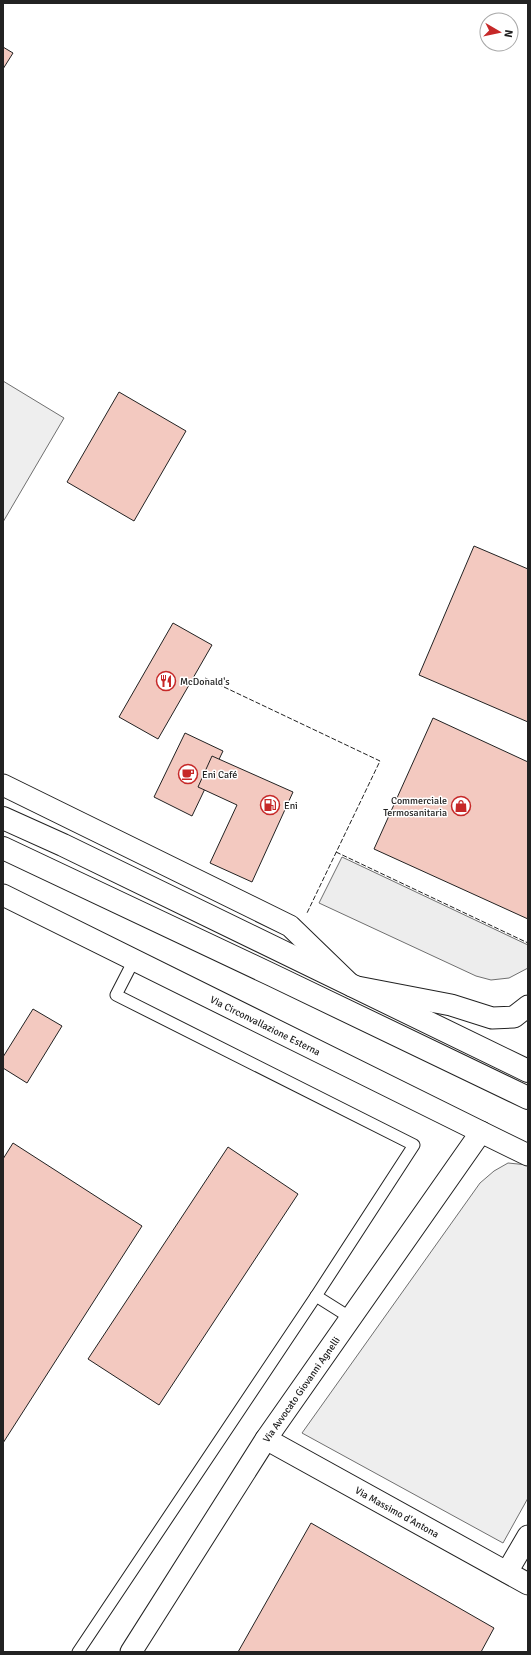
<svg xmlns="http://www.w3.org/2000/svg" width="531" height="1655" font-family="Signika,sans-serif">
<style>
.green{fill:#eee;stroke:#6f6f6f}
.parking{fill:#ededed;stroke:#6f6f6f}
.building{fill:#f3c9c0;stroke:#222}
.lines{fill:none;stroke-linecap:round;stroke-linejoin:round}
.lane-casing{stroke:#222;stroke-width:13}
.street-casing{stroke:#222;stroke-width:23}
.primary-casing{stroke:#222;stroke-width:24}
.lane{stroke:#fff;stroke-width:11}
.street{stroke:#fff;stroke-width:21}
.primary{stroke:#fff;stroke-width:22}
.fence{stroke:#222;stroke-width:1;stroke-dasharray:5 2;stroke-linecap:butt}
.labels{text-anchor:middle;stroke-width:3;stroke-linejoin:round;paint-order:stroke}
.poi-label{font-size:10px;fill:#222;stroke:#fff;text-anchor:start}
.street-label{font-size:10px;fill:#222;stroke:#fff}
</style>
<rect width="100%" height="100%" fill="#fff"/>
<g class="green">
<polygon points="3,381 64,418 3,522"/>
<polygon points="508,1163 528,1165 528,1498 503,1543 302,1433 480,1183 494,1171"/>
</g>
<polygon class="parking" points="342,857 528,945 528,968 509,978 491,980 476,976 319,903"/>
<g class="building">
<polygon points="3,47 13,53 3,69"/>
<polygon points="119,392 186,431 134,521 67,482"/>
<polygon points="474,546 528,569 528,722 419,675"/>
<polygon points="173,623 212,645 158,739 119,717"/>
<polygon points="433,718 528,762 528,919 374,849"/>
<polygon points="185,733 223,751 192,816 154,797"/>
<polygon points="212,756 293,792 252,882 210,863 237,805 198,787"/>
<polygon points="33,1009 62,1026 27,1083 3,1068 3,1057"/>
<polygon points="13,1143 142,1226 3,1443 3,1159"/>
<polygon points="228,1147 298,1194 159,1405 88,1359"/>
<polygon points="311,1523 494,1628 481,1652 238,1652"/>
</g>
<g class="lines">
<g class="lane-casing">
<g id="lane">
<polyline points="316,1296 351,1318"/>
<polyline points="78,1652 316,1296 414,1145 116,995 134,960"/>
</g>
</g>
<g class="street-casing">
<g id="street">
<polyline points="3,785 290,926 352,986 451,1005 492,1018 514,1017 528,1006"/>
<path id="s1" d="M3,895L481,1132L528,1155"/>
<path id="s2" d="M266,1439L528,1584"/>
<polyline points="507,1572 528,1536"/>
<path id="s3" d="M131,1652L266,1439L481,1132"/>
</g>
</g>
<g class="primary-casing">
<g id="primary">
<polyline points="3,818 63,845 528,1071"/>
<polyline points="3,848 272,975 528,1098"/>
</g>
</g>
<use href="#lane" class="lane"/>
<use href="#street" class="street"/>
<use href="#primary" class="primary"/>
<g class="fence">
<polyline points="205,678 380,761 307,913"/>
<polyline points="336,852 528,943"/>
</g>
</g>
<defs>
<g id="restaurant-ring" transform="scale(1)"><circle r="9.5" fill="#fff" stroke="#c62828" stroke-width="1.5"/><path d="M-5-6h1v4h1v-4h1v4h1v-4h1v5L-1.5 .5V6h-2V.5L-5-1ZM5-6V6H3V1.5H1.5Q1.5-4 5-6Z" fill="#c62828"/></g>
<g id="cafe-ring" transform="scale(1)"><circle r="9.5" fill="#fff" stroke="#c62828" stroke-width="1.5"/><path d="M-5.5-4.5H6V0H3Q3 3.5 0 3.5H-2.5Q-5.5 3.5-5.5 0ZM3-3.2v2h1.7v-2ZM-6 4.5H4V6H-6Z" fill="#c62828"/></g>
<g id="fuel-ring" transform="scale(1)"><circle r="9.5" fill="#fff" stroke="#c62828" stroke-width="1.5"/><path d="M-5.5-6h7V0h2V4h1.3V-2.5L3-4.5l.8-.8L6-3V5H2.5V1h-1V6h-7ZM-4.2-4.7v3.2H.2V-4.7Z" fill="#c62828"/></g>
<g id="shop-ring" transform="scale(1)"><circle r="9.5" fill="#fff" stroke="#c62828" stroke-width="1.5"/><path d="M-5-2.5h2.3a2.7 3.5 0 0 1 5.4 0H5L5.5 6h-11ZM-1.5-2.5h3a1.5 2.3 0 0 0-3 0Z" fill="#c62828"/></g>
</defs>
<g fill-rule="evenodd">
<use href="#restaurant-ring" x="166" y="681"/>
<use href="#cafe-ring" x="188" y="774"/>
<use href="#fuel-ring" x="270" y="805"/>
<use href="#shop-ring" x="461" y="806"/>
</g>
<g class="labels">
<g class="poi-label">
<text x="180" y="685">McDonald's</text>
<text x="202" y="778">Eni Café</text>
<text x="447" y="804" text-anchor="end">Commerciale<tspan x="447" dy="12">Termosanitaria</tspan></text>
<text x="284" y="809">Eni</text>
</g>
<g class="street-label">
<text dy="4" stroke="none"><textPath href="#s1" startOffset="293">Via Circonvallazione Esterna</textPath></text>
<text dy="4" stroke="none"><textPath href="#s3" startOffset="313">Via Avvocato Giovanni Agnelli</textPath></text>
<text dy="4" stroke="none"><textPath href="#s2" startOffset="150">Via Massimo d'Antona</textPath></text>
</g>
</g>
<rect width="531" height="1655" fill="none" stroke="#222222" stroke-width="8"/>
<g transform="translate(499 32) rotate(99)"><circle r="19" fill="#ffffff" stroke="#a7a7a7"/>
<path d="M0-3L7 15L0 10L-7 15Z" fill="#c62828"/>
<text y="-6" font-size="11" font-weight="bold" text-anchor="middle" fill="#222222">N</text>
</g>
</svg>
